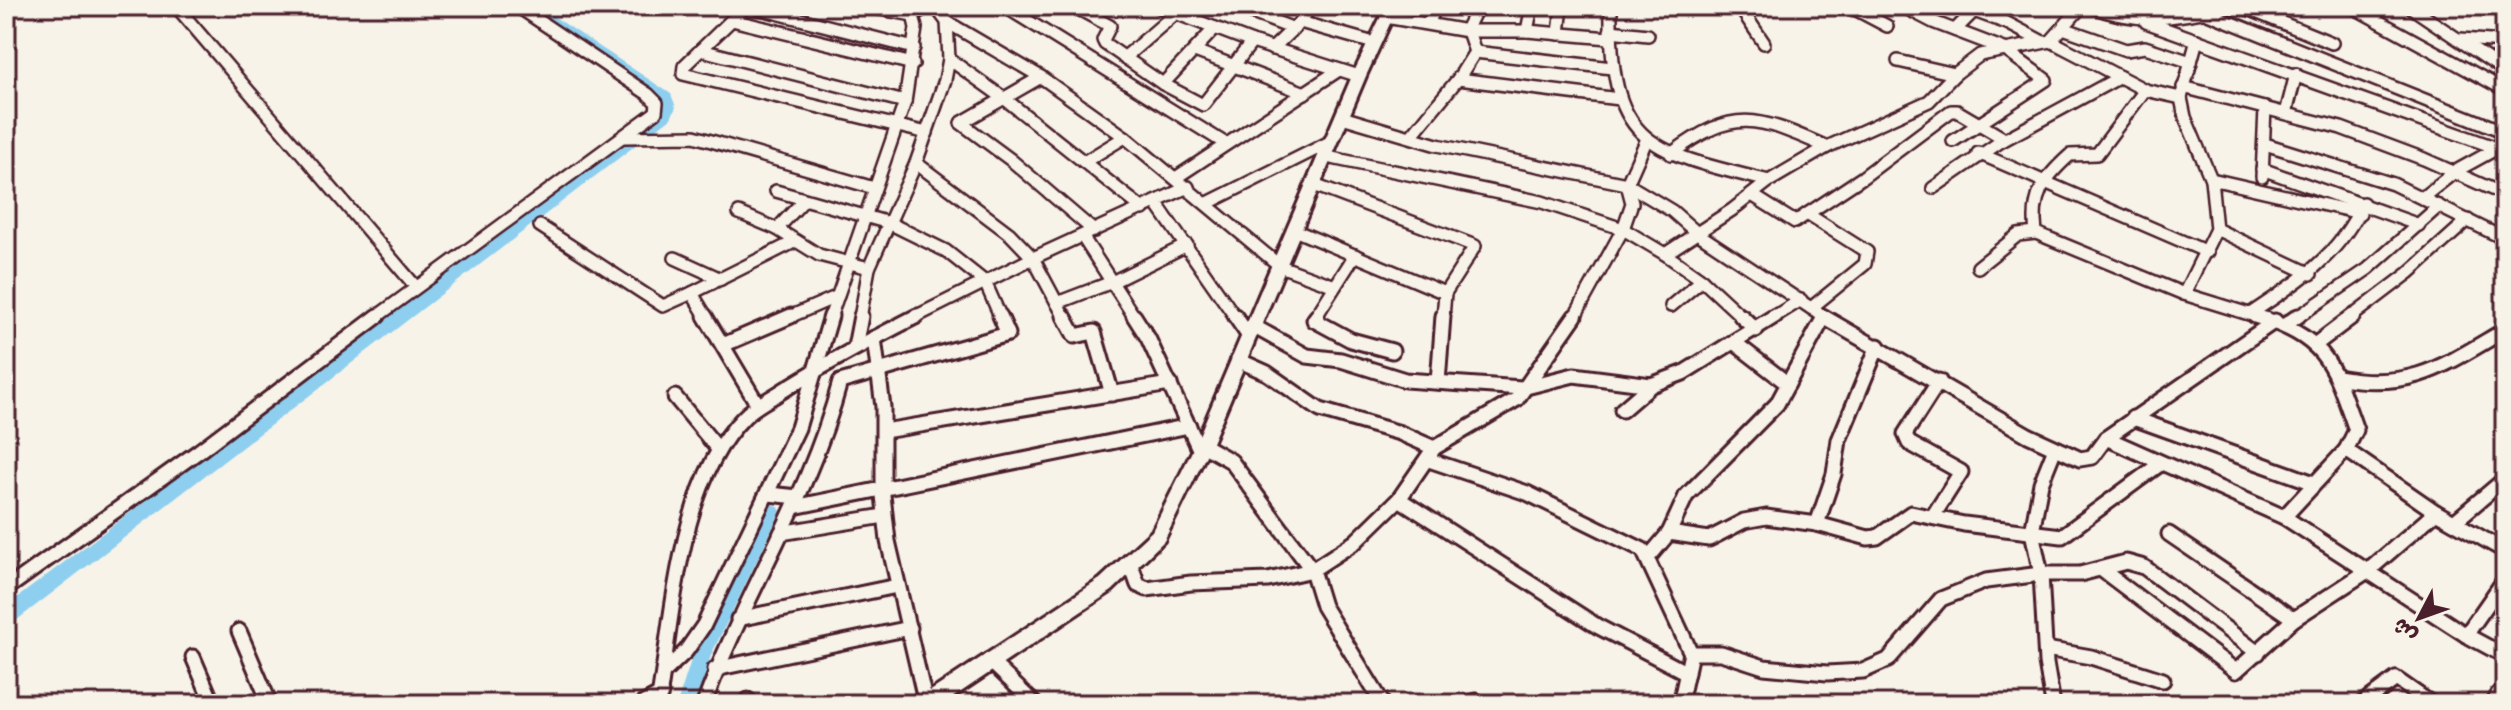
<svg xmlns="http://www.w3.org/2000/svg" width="2511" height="710" font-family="Dekko,'Playpen Sans Arabic',sans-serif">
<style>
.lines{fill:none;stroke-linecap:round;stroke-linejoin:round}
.canal{fill:#8ecff0;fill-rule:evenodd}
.street-far1-casing{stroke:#4a1f2b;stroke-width:16}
.street-casing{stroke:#4a1f2b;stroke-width:19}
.secondary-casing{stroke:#4a1f2b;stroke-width:6}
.street-far1{stroke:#f7f3e8;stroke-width:11}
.street{stroke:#f7f3e8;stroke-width:13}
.secondary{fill:#f7f3e8;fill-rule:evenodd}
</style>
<rect width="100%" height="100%" fill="#f7f3e8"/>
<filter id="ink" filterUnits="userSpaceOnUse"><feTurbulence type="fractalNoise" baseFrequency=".0125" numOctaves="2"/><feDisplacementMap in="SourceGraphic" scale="16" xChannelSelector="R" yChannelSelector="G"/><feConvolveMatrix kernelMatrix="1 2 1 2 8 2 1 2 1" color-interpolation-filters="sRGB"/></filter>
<g filter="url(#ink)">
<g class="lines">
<g class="canal">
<polygon points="523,6 538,6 671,94 676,107 671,118 13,623 6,625 6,606 660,113 662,107 660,99"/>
<polygon points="772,504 778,506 781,511 711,655 697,704 677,704 693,654 766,506"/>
</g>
<g class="street-far1-casing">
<g id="street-far1">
<polyline points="176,6 416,287"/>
<polyline points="746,6 684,66 683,74 927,133"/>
<polyline points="749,6 914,48"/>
<polyline points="863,6 913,15 930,6"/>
<polyline points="1004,6 1226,144"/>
<polyline points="1073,6 1110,26 1103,40 1105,44 1163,84 1203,105 1252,42"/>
<polyline points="1157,6 1252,42 1359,76"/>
<polyline points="1234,6 1294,29"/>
<path d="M1611,6C1609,144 1645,151 1769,181"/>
<polyline points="1739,6 1764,43"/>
<polyline points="1849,6 1887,26"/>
<polyline points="1902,6 1933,22 2004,49 2046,80 1953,141"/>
<path d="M2090,6C2142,27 2180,16 2233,6"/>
<polyline points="2190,6 2505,132"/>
<polyline points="2241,6 2332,43"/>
<polyline points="2351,6 2505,90"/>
<polyline points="2409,6 2505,71"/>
<polyline points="1386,17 1467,31 1527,31 1609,38"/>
<polyline points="732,20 913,64"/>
<polyline points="947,22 1041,77 1125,137 1280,266 1335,286"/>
<polyline points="1300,22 1374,43"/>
<polyline points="1429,22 1436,6"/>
<polyline points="2146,22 2497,148"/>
<polyline points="2063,28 2126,50 2145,47 2191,62"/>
<polyline points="1955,30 1974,11 2007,23 2043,42"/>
<polyline points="1527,31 1532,6"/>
<polyline points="1610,31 1648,35"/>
<polyline points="1559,34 1562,6"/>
<polyline points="2460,39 2505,42"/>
<polyline points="2051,41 2145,90 2181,98"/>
<polyline points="1272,49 1300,22 1311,6"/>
<polyline points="701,50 905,102"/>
<polyline points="1195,51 1305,93"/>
<polyline points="1475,52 1612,68"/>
<polyline points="1124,58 1176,13"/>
<polyline points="949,59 1005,99 1143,209"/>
<polyline points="1898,61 1955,74"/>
<polyline points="1041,77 961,123 1011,160 1094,231"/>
<polyline points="1458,79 1619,99"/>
<polyline points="1163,84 1215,28"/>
<polyline points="2183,87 2341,128 2424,159 2505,195"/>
<polyline points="2286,113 2296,74"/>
<polyline points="1342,117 1437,145 1627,184 1672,211 1697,233 1826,318"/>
<polyline points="1412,135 1458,79 1475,52 1467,28 1478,6"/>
<polyline points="625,137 694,136 874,188"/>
<polyline points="2265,144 2393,184 2505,239"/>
<polyline points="1978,153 2207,252"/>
<path d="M1671,154C1735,106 1758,117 1827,147"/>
<polyline points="1327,157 1542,202 1623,229 1665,254"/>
<polyline points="1084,162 1125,137"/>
<polyline points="916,163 1010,234 1033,258 1065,318"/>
<polyline points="2262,169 2419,225"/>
<polyline points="1177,177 1339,70"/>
<polyline points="2262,177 2265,108"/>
<polyline points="2211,179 2360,213"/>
<polyline points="1314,185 1475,246 1445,293 1443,318"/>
<polyline points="1933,188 2000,142 2120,77"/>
<polyline points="776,191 889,223 946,251 985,282 1001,318"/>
<polyline points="1752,195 1795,222 1863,177 1951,111 1957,111 2003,138"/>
<polyline points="2423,197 2456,171 2505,144"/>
<polyline points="1156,203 1236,318"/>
<polyline points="1208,203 1332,141"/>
<polyline points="739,213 777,229 819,255 869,268"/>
<polyline points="1807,214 1867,252 1865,264 1811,308"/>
<polyline points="540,226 663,306 692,293"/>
<polyline points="777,229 804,200"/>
<polyline points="2216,229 2311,274"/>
<polyline points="1294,230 1445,293"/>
<path d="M2036,233C2031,196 2043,179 2070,155L2097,154L2145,90"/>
<polyline points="1082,236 1135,318"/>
<polyline points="675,258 721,279"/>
<polyline points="1978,267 2018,235 2036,233 2184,294 2262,318"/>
<polyline points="2184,294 2216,229 2211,179 2185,117 2181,98 2197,40"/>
<polyline points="1057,303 1112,282 1187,245"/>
<polyline points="1671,306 1702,280"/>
<path d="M2250,314C2296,284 2340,255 2363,203"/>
<polyline points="375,318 656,112 657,103 648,94 517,6"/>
<polyline points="707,318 692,293 796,241"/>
<polyline points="787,318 838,296"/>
<polyline points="830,318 905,102 916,28 913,15 904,6"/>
<polyline points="860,318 869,268 916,163 945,80 949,59 947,22 935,6"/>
<polyline points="913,318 1033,258 1188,187"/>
<polyline points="1315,318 1355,255"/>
<polyline points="1574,318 1623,229 1632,203 1627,184 1646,141"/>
<polyline points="1743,318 1702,280 1665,254 1732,210 1769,181 1827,147 1929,101 1955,74 1980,55 2051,41 2082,6"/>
<polyline points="1772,318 1801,300"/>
<polyline points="2296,318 2368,269 2439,206"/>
<polyline points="2350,318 2409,273 2468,220"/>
</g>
</g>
<g class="street-casing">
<g id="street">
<polyline points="705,316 758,405"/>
<polyline points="1064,316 1075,336 1094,332 1112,394"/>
<polyline points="1134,316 1148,338 1200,451"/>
<polyline points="1235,316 1248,335"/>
<polyline points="1317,316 1314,320 1351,340 1392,351"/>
<polyline points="1741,316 1756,330"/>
<polyline points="1822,316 2028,435 2080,459 2092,457 2106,438 2275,321"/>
<path d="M2255,316C2328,338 2332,363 2356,430L2346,450L2284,517"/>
<polyline points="2285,325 2298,316"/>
<polyline points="1253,326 1307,356 1341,360 1405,380 1522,388 1574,375 1651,385"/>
<polyline points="874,338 883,407 883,495 888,541 926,704"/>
<polyline points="1735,343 1788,384"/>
<polyline points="2316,344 2353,316"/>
<polyline points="723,345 791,316"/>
<polyline points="855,347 861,316"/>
<polyline points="1238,360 1267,373 1320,410 1400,433 1434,448"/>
<path d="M2337,377C2412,391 2443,366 2505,330"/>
<polyline points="1438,382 1443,316"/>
<polyline points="675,397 718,449"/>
<polyline points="1622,410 1651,385 1683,373 1775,316"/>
<polyline points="2133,418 2314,483"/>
<polyline points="884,431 1170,384"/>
<polyline points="2106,438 2284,517 2466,635 2505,656"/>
<polyline points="1203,445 1231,461 1312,570 1323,606 1383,704"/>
<polyline points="2346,450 2436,512 2505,551"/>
<polyline points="1429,460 1527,493 1643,550 1691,653 1680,704"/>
<polyline points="769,494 798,497"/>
<polyline points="1399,499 1597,626 1687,673"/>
<polyline points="794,507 1189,426"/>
<polyline points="1933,516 1961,472 1909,443 1905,434 1939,381"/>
<polyline points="2454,522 2505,479"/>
<polyline points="1817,524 1834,474 1839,440 1878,346"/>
<polyline points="781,533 884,516"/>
<polyline points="1669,533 1709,539 1744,521 1766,517 1817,524 1868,538 1877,537 1911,513 1964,524 2062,536 2160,464"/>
<polyline points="2169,534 2294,619"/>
<polyline points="1648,558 1669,533 1686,496 1777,404 1824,317"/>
<polyline points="1131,565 1138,585 1147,589 1191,583 1268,580 1312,570 1355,542 1399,499 1434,448 1517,399 1575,316"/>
<polyline points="2102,570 2236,671 2294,619 2369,570 2436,512"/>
<polyline points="6,589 199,451 378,316"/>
<polyline points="738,619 897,586"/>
<polyline points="239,631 270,704"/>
<polyline points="2466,635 2505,579"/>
<polyline points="2046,649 2091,657 2163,680"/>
<polyline points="1691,653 1721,653 1764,667 1827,673 1863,671 1888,660 1941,599 1986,581 2041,574 2080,574 2126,562 2144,567 2258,653"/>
<polyline points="193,657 213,704"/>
<polyline points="989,660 1035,704"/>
<polyline points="715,669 910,628"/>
<polyline points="665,671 686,651 704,625 798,428 831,316"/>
<polyline points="748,700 748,704"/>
<polyline points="642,704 661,694"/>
<path d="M658,704C673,616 679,482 744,417C753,407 768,400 779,393C824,364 870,340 917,316"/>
<path d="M704,704C744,594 810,496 840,382L1008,334L1000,316"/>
<polyline points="1466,704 1476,701 1481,704"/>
<polyline points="2053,704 2046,663 2041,574 2032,532 2041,483 2055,448"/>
<polyline points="2362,704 2396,679 2432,704"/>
<polyline points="2492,704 2498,694 2505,690"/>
</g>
</g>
<g class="secondary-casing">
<polygon id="secondary" points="1386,6 1398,6 1366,76 1211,445 1164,541 1112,591 943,704 917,704 920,698 1100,579 1152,531 1195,445 1352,76"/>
</g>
<use href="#street-far1" class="street-far1"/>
<use href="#street" class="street"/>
<use href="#secondary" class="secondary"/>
</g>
</g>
<rect width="2511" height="710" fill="none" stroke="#f7f3e8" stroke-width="32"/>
<rect x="16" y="16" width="2479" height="678" fill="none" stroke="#4a1f2b" stroke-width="3" filter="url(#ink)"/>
<g transform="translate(2419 618) rotate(229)" stroke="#f7f3e8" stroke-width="6" paint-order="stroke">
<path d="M0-6L14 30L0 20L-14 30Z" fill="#4a1f2b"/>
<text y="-12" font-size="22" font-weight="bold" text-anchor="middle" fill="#4a1f2b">ش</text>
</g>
</svg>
